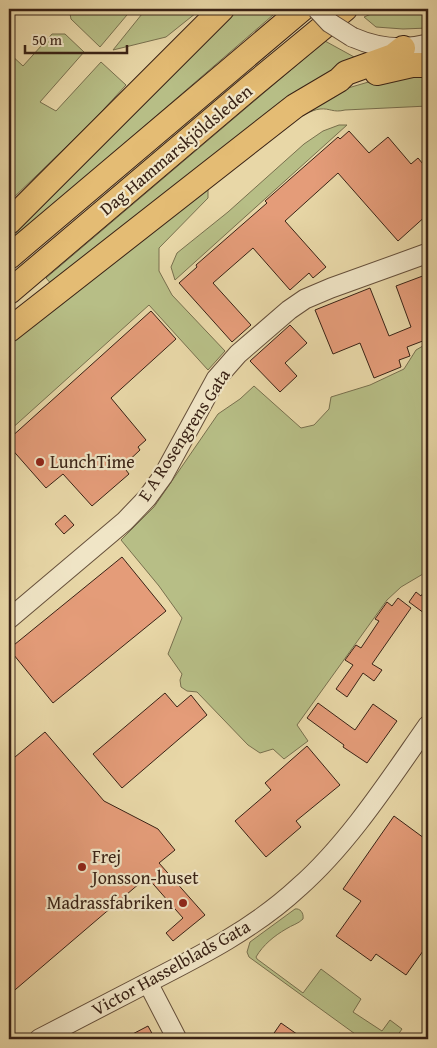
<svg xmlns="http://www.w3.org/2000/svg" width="437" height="1048" font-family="'Gentium Book Plus',serif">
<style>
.green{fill:#b7be86;stroke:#78704e}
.building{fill:#e49c79;stroke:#392215}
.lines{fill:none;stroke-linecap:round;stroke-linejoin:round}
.minor-casing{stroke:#654f3a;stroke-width:21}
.major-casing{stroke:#392215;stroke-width:26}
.minor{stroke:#f0e5c6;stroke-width:19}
.major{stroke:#e4bc74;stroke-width:24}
.minor-bridge-casing{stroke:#654f3a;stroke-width:21;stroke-linecap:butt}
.minor-bridge{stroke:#f0e5c6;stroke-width:19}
.poi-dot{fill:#8f2418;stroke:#f0e5c6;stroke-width:2}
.labels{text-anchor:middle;stroke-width:4.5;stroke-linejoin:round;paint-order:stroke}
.street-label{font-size:18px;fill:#392215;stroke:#f0e5c6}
.poi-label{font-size:18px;fill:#392215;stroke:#f0e5c6;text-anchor:start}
</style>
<rect width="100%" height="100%" fill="#e8d7a7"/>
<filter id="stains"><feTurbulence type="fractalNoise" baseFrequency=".004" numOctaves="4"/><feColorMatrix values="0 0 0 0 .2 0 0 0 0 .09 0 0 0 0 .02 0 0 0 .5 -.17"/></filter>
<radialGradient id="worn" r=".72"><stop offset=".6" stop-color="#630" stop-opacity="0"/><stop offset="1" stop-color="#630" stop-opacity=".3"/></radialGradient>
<g class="green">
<polygon points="71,9 132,9 100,47 71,19 70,14"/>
<polygon points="146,9 201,9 166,37 113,50"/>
<polygon points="233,9 280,9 17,236 9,229"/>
<polygon points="383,9 428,9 428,28 403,29 376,27 364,17"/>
<polygon points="52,34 65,34 84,52 40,102 56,111 101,62 126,85 92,122 9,202 9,53 23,66"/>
<polygon points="325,41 356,58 53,286 46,278"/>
<path d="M428,72V106L345,110C333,113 330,108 320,109C311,110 301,117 292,121L348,88L389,76Z"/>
<polygon points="339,125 347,125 175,280 171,267 177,253 228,212 304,144 323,131"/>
<polygon points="204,188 208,189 208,198 159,248 159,271 172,295 225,351 208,370 149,305 9,431 9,345 140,238"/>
<polygon points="428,343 428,571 401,587 387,600 297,725 308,741 284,759 273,749 260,753 248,745 197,692 187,691 181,687 180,680 182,674 168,654 182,618 159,586 121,540 154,507 218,414 240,399 254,386 301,428 314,425 329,409 331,397 370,385 404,369 416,350"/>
<path d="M295,909C300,908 304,913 303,919C298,924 292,925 286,929C274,936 263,945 256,957L257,959L303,993L321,969L361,999L353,1012L382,1031L390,1020L402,1029L395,1039H362L249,957L247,952L250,942Z"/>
</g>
<g class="building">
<polygon points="349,131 369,153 388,137 411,164 418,158 428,170 428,214 398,241 338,173 285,221 326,267 313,278 309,273 290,290 253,248 213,283 251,325 232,342 179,283 197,267 196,265 267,203 265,201 338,137 340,139"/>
<polygon points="428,274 428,339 407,347 410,356 399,360 401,367 374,378 360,343 333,354 315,310 370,288 389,336 411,327 396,286"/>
<polygon points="151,311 176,339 111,398 146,440 138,447 140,450 123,466 129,474 92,506 63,474 46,488 9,446 9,439"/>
<polygon points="290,325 307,343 285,363 297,376 280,392 250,361"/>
<polygon points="65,515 74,525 64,534 55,524"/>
<polygon points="122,557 166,611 53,703 9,649"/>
<polygon points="428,585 428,616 409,602 416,592 421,596"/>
<polygon points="398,598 411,608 372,664 382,670 374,681 363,673 347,697 336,689 353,665 345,660 356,645 361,648 379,621 375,619 387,602 392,606"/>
<polygon points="165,693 177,707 191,695 207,715 122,788 93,754"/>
<polygon points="318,703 355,730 373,704 397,721 367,763 343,747 344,745 307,718"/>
<polygon points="45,732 104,801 158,829 175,850 159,863 205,915 173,941 166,933 183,918 147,877 9,995 9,762"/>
<polygon points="307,746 340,785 296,821 301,827 266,857 235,821 271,790 265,783"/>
<polygon points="394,816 428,841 428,944 406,975 376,954 371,961 336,936 361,901 343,889"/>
<polygon points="281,1023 304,1039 270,1039"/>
<polygon points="148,1026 155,1039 123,1039"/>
</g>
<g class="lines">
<g class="minor-casing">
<g id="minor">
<path d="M352,37C377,48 402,51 428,44"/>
<polyline points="9,619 125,521 147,498 163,476 216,379 238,354 289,310 305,299 331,288 428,253"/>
<polyline points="148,983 177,1039"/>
<path d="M39,1039C75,1020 112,1001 149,982C202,955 255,928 299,887C349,843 390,779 428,725"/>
</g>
</g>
<g class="major-casing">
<g id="major">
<polyline points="377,73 412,65 428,65"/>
<polyline points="9,222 222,9"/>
<polyline points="9,257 302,9"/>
<polyline points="9,292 253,85 345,9"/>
<polyline points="9,330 295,106 339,80 346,73 393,56 403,48"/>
</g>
</g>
<use href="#minor" class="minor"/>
<use href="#major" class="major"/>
<g class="minor-bridge-casing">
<polyline id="minor-bridge" points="317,9 330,23 352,37"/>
</g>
<use href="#minor-bridge" class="minor-bridge"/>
</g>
<g class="poi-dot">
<circle cx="40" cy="462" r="5"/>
<circle cx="82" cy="867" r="5"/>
<circle cx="183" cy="903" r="5"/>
</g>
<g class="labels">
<g class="street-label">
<text transform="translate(176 150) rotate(-40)" y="6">Dag Hammarskjöldsleden</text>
<text transform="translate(184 435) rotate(-57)" y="6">E A Rosengrens Gata</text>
<text transform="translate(171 968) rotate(-29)" y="6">Victor Hasselblads Gata</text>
</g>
<g class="poi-label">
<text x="50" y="468">LunchTime</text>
<text x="92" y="863">Frej<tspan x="92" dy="21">Jonsson-huset</tspan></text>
<text x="173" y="909" text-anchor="end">Madrassfabriken</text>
</g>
</g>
<rect width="437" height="1048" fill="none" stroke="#e8d7a7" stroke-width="30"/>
<rect x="10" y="10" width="417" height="1028" fill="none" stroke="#392215" stroke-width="2.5"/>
<rect x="15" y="15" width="407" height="1018" fill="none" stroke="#392215"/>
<path d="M25 45v8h102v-8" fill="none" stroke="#392215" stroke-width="2.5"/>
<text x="32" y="45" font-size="15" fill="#392215" stroke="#f0e5c6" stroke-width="4" paint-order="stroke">50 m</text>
<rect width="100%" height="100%" filter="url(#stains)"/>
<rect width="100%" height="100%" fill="url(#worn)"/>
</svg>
